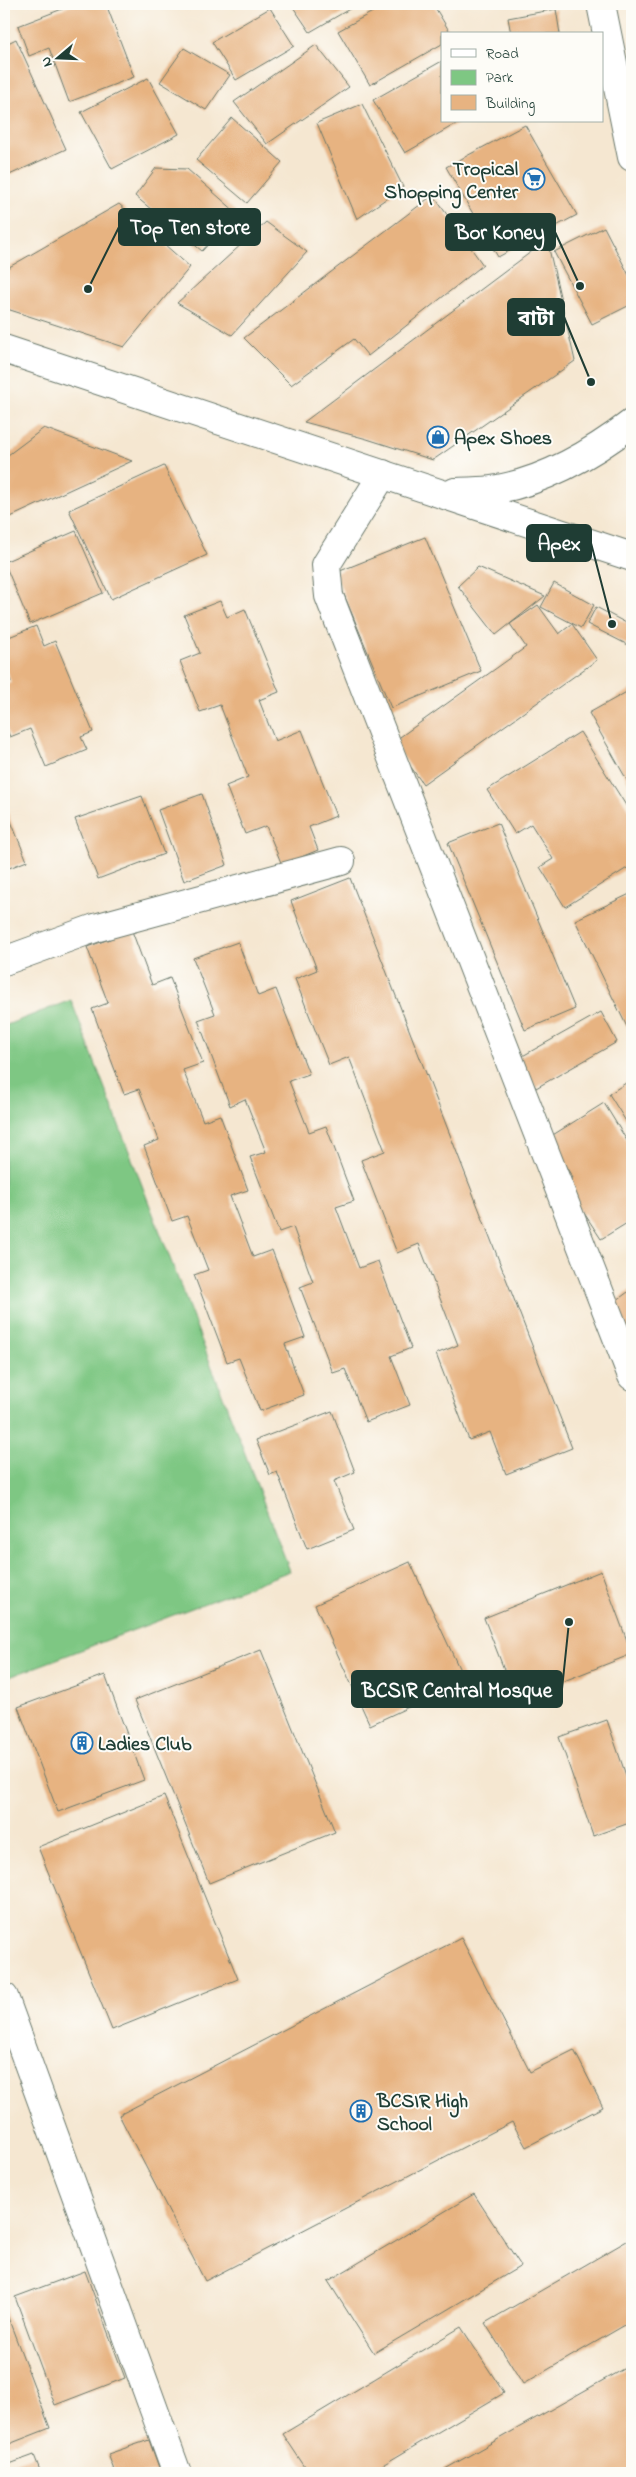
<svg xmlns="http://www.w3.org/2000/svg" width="636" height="2477" font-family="'Indie Flower','Noto Sans Bengali',sans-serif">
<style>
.green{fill:#7ec783;stroke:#4e825c}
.building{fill:#e7b381}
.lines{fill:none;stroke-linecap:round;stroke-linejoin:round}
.street-casing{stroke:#6a786b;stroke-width:30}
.secondary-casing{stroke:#6a786b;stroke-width:30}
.highway-casing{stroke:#6a786b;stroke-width:30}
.street{stroke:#fff;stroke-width:28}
.secondary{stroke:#fff;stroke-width:28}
.highway{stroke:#fff;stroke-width:28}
.labels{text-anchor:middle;stroke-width:4;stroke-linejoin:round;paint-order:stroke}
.poi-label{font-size:20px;font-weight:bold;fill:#1f3d34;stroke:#fdfcf7;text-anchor:start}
.leader{fill:none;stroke:#1f3d34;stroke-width:2}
.callout-dot{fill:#1f3d34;stroke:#fdfcf7;stroke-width:2}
.callout{fill:#1f3d34;stroke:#1f3d34;stroke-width:2}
.callout-label{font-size:21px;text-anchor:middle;font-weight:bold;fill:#fff}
</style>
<rect width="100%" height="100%" fill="#fdfcf7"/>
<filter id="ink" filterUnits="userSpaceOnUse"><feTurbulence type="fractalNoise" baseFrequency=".02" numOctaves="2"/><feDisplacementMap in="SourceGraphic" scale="10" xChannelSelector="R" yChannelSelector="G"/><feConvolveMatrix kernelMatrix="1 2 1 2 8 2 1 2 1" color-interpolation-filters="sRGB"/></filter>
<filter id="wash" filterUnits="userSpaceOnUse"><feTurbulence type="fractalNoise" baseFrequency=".0096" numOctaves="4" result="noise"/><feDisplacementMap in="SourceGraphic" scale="20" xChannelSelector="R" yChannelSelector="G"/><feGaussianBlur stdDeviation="1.12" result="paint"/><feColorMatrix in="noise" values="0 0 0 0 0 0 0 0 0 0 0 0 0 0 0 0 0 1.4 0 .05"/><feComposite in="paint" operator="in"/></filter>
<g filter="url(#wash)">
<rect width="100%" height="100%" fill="#f5e7d1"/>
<polygon class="green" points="71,1000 290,1571 4,1679 4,1026"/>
<g id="blocks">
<g class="building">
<polygon points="75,4 106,4 134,77 69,102 49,48 29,56 18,26"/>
<polygon points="291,4 358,4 310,32"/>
<polygon points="387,4 433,4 451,34 442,34 442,44 370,85 338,31"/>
<polygon points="270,8 294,46 236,80 212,42"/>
<polygon points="556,9 560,34 511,34 508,18"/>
<polygon points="16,39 66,149 5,177 4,45"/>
<polygon points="316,45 349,87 267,144 234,102"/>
<polygon points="184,48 230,75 206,110 160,82"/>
<polygon points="442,61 442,121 461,121 405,153 373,100"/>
<polygon points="148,78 179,134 112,169 81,112"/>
<polygon points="362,104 403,187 357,219 317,123"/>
<polygon points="232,118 282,162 247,203 196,160"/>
<polygon points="525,125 577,215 498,257 446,167"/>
<polygon points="156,168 187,169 237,213 202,251 135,196"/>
<polygon points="433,195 483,265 368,356 354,339 291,385 244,338"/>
<polygon points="119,204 190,267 124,347 4,308 4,270"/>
<polygon points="266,222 307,252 232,335 177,303"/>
<polygon points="604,227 632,281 632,304 592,324 554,252"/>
<polygon points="547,240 575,361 433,460 367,439 304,422"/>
<polygon points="44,428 132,461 4,520 4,458"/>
<polygon points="164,466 207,555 111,599 69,510"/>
<polygon points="76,531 103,593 30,624 4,562"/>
<polygon points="425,537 481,671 391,708 335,573"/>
<polygon points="478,567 545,596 496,635 458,586"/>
<polygon points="554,583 594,605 581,628 541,607"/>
<polygon points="220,601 227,617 245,609 279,692 259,700 275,741 302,730 336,816 309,827 318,850 282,865 266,826 245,834 226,786 248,777 220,705 200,712 180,661 200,653 184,615"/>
<polygon points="538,605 559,634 572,624 597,660 423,784 393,742 526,647 510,624"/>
<polygon points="596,607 632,626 632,647 587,624"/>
<polygon points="36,626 44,646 55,641 93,732 81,737 87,750 46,767 30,729 10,737 4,723 4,685 11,682 4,665 4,639"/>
<polygon points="632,689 632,789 589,713"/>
<polygon points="580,732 632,815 632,865 565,907 540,867 553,859 531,824 515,834 487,790"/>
<polygon points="202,794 227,865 184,881 158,810"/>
<polygon points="142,796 164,854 98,879 75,819"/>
<polygon points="4,804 27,861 4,870"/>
<polygon points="498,823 575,1009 525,1030 448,843"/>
<polygon points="350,878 572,1448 506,1474 490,1432 469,1440 436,1354 458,1345 419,1244 397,1253 361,1160 385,1151 349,1057 329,1065 295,979 317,970 291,901"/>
<polygon points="632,893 632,1025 627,1027 575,920"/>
<polygon points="132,931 152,985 170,978 203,1063 183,1070 203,1121 220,1115 248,1190 230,1196 253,1257 272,1250 305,1337 285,1344 304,1395 260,1411 239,1358 227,1362 194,1275 208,1270 187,1216 172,1221 144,1146 159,1140 139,1089 124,1094 92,1009 108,1003 87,947"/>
<polygon points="238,942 258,996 276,989 309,1074 289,1081 309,1132 326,1126 354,1201 336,1207 359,1268 378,1261 411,1348 391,1356 410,1405 366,1422 345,1369 333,1373 300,1287 313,1282 293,1227 279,1232 250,1157 266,1152 245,1099 230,1106 198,1020 215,1014 193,958"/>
<polygon points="601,1012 617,1042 536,1088 519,1058"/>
<polygon points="632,1079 632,1131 609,1094"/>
<polygon points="604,1103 632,1149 632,1220 601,1239 584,1213 582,1215 563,1184 573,1178 548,1138"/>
<polygon points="632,1289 632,1332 625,1336 613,1303"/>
<polygon points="332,1411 355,1472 334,1481 354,1530 307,1549 277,1472 270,1475 256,1440"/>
<polygon points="410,1562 465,1681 370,1725 315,1605"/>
<polygon points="601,1571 632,1654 516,1700 484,1618"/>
<polygon points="261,1650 335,1832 209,1883 135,1700"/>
<polygon points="105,1675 144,1780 58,1812 18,1707"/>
<polygon points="607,1720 632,1793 632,1822 593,1836 559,1737"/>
<polygon points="164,1796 238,1979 112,2030 38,1847"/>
<polygon points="461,1938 530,2072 574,2050 603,2107 526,2147 512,2122 205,2281 119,2115"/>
<polygon points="474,2194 521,2266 374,2353 328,2281"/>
<polygon points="632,2238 632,2321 523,2384 485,2323"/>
<polygon points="85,2271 125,2378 55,2405 15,2297"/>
<polygon points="4,2307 50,2428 4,2446"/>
<polygon points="461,2327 504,2393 369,2473 309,2473 283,2434"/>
<polygon points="632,2364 632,2473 438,2473"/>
<polygon points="149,2440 161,2473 115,2473 108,2454"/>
<polygon points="34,2455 41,2473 4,2473 4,2466"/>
</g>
</g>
</g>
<g filter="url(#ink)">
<use href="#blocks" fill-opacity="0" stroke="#6a786b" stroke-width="1"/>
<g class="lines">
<g class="street-casing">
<g id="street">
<polyline points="383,474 326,565 329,596 632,1376"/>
<polyline points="4,961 95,928 341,861"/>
<polyline points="4,1997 177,2473"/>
</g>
</g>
<g class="secondary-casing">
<g id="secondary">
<polyline points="4,349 632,557"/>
<path d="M455,492C469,491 484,492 498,489C547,480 593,453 632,423"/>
</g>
</g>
<g class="highway-casing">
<polyline id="highway" points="601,4 632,157"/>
</g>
<use href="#street" class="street"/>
<use href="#secondary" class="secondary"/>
<use href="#highway" class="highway"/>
</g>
</g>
<defs>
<g id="supermarket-ring" transform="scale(1.125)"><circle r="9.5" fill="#fdfcf7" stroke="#1f6fb2" stroke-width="1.5"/><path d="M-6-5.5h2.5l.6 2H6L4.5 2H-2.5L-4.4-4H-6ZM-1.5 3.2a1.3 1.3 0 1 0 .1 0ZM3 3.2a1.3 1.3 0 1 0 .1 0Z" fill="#1f6fb2"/></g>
<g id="shop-ring" transform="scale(1.125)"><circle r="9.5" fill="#fdfcf7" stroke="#1f6fb2" stroke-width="1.5"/><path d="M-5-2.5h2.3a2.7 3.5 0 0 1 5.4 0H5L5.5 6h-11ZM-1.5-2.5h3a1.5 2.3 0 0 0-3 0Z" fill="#1f6fb2"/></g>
<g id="building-ring" transform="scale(1.125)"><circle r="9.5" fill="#fdfcf7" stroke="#1f6fb2" stroke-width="1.5"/><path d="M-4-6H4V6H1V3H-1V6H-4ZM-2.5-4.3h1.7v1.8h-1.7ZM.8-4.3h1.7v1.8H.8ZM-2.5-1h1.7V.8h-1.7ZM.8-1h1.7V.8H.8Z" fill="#1f6fb2"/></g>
</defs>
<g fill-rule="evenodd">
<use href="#supermarket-ring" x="534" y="179"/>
<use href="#shop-ring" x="438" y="437"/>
<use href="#building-ring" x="82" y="1743"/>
<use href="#building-ring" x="361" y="2111"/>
</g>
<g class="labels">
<g class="poi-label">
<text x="518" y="175" text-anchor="end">Tropical<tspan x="518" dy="23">Shopping Center</tspan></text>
<text x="454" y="444">Apex Shoes</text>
<text x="98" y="1750">Ladies Club</text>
<text x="377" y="2107">BCSIR High<tspan x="377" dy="23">School</tspan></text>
</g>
</g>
<path class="leader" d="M88 289L119 227M580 286L555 232M591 382L564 317M612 624L591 543M569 1622L562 1689"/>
<g class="callout-dot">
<circle cx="88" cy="289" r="5"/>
<circle cx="580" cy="286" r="5"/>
<circle cx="591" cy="382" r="5"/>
<circle cx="612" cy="624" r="5"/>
<circle cx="569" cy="1622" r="5"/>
</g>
<g class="callout">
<rect x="119" y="209" width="141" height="36" rx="5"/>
<rect x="446" y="214" width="109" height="36" rx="5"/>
<rect x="508" y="299" width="56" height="36" rx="5"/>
<rect x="527" y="525" width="64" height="36" rx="5"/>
<rect x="352" y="1671" width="210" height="36" rx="5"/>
</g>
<g class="callout-label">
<text x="190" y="234">Top Ten store</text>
<text x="500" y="239">Bor Koney</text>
<text x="536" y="325">বাটা</text>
<text x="559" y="550">Apex</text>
<text x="457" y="1697">BCSIR Central Mosque</text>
</g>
<rect width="636" height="2477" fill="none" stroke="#fdfcf7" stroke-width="20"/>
<rect x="441" y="32" width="162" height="90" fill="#fdfcf7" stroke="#a4b0a9"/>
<rect x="451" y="49" width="25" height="8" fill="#ffffff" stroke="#a4b0a9"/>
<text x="486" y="58" font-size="15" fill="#1f3d34">Road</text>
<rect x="451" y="70" width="25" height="15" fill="#7ec783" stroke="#a4b0a9"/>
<text x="486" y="82" font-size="15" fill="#1f3d34">Park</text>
<rect x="451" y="95" width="25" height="15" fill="#e7b381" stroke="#a4b0a9"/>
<text x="486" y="108" font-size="15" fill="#1f3d34">Building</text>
<g transform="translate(58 58) rotate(251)" stroke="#fdfcf7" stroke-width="4" paint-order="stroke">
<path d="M0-4L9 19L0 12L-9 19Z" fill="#1f3d34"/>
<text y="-8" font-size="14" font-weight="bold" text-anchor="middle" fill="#1f3d34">N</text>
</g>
</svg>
